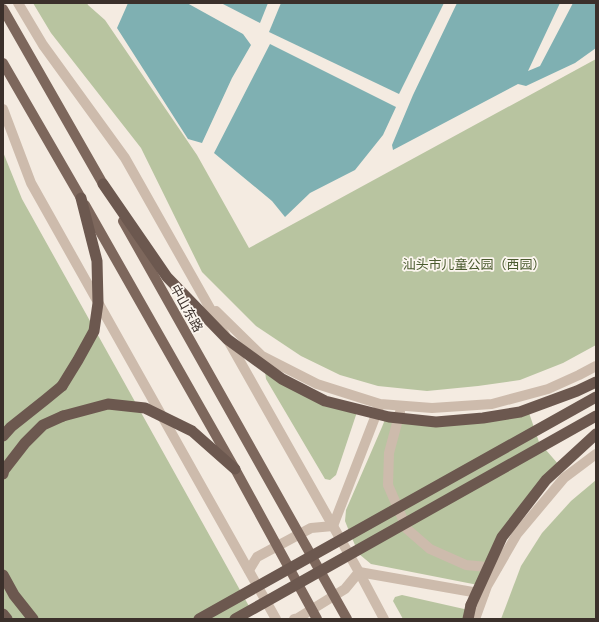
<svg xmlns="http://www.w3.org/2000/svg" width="599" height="622" font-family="'Fira Sans Condensed','Noto Sans SC',sans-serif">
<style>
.green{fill:#b8c4a0}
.water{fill:#7fb0b2}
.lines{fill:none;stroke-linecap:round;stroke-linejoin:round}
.tertiary{stroke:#cdbbac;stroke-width:10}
.primary{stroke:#7d675c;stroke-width:10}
.trunk{stroke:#6c584f;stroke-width:11}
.primary-bridge{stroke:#7d675c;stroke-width:10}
.trunk-bridge{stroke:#6c584f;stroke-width:11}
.labels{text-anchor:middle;stroke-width:3.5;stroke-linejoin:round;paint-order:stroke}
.park-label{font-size:13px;fill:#4a5a2e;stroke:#fbf5ee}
.street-label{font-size:13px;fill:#3b302b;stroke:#fbf5ee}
</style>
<rect width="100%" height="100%" fill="#f4ebe1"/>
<g class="green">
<polygon points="33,3 87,3 88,5 105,20 197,155 249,248 596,59 596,345 563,363 520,380 478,386 427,391 378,386 340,375 301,356 256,326 202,272 141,148 51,33"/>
<polygon points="3,152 22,199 250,608 231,619 3,619"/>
<polygon points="265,371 315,397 359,406 336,475 330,480 325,479 266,379"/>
<polygon points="528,410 539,442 559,465 542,484 478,585 371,564 359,554 351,536 345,521 346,510 382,427 386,417 415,423"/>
<polygon points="596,480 596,619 501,619 521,566 542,533 571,501"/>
<polygon points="402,595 473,611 469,619 403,619 393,601 395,597"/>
</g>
<g class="water">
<polygon points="128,3 187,3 243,34 251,45 232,78 202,143 188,139 117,28 125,10"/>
<polygon points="221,3 268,3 260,23"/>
<polygon points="281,3 444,3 399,94 269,32"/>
<polygon points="457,3 560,3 528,71 540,66 573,3 596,3 596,48 575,63 526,86 518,84 393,150 392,145 413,95"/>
<polygon points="270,44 396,107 383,135 355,170 310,193 285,217 272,201 214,153"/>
</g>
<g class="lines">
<g class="tertiary">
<polyline points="18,3 43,45 125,158 359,572 384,619"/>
<polyline points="3,109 31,183 276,619"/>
<polyline points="216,311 262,356 317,384 380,404 432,408 492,404 548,389 579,375 596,366"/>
<polyline points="400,412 389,453 388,485 407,529 430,549 466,565 497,568"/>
<polyline points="249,570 257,557 311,528 333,526 379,407"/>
<polyline points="294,619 298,618 345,589 359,572 484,594"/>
<polyline points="475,619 487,586 517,534 564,478 596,454"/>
</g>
<g class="primary">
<polyline points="3,9 103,184"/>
<polyline points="3,63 81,198"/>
</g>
<g class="trunk">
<polyline points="3,436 11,427 45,400 62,386"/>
<polyline points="3,474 4,470 25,443 43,425 63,416"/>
<polyline points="3,575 14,595 33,619"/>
<polyline points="3,614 7,619"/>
<polyline points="468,619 471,605"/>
</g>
<g class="primary-bridge">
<polyline points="85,205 235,469 317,619"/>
<polyline points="123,221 347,619"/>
</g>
<g class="trunk-bridge">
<polyline points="103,184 167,277 227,339 282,379 325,401 389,417 436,422 483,418 520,412 577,391 596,382"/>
<polyline points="62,386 78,360 94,331 98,303 97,261 81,198"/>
<polyline points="63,416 108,404 145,408 192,431 235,469"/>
<polyline points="471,605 502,537 546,480 596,434"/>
<polyline points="199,619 596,397"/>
<polyline points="235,619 596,416"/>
</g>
</g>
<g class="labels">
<g class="park-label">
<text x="474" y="269">汕头市儿童公园（西园）</text>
</g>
<g class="street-label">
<text transform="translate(187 308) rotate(61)" y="5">中山东路</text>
</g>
</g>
<rect width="599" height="622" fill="none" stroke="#3b302b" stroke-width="8"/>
</svg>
